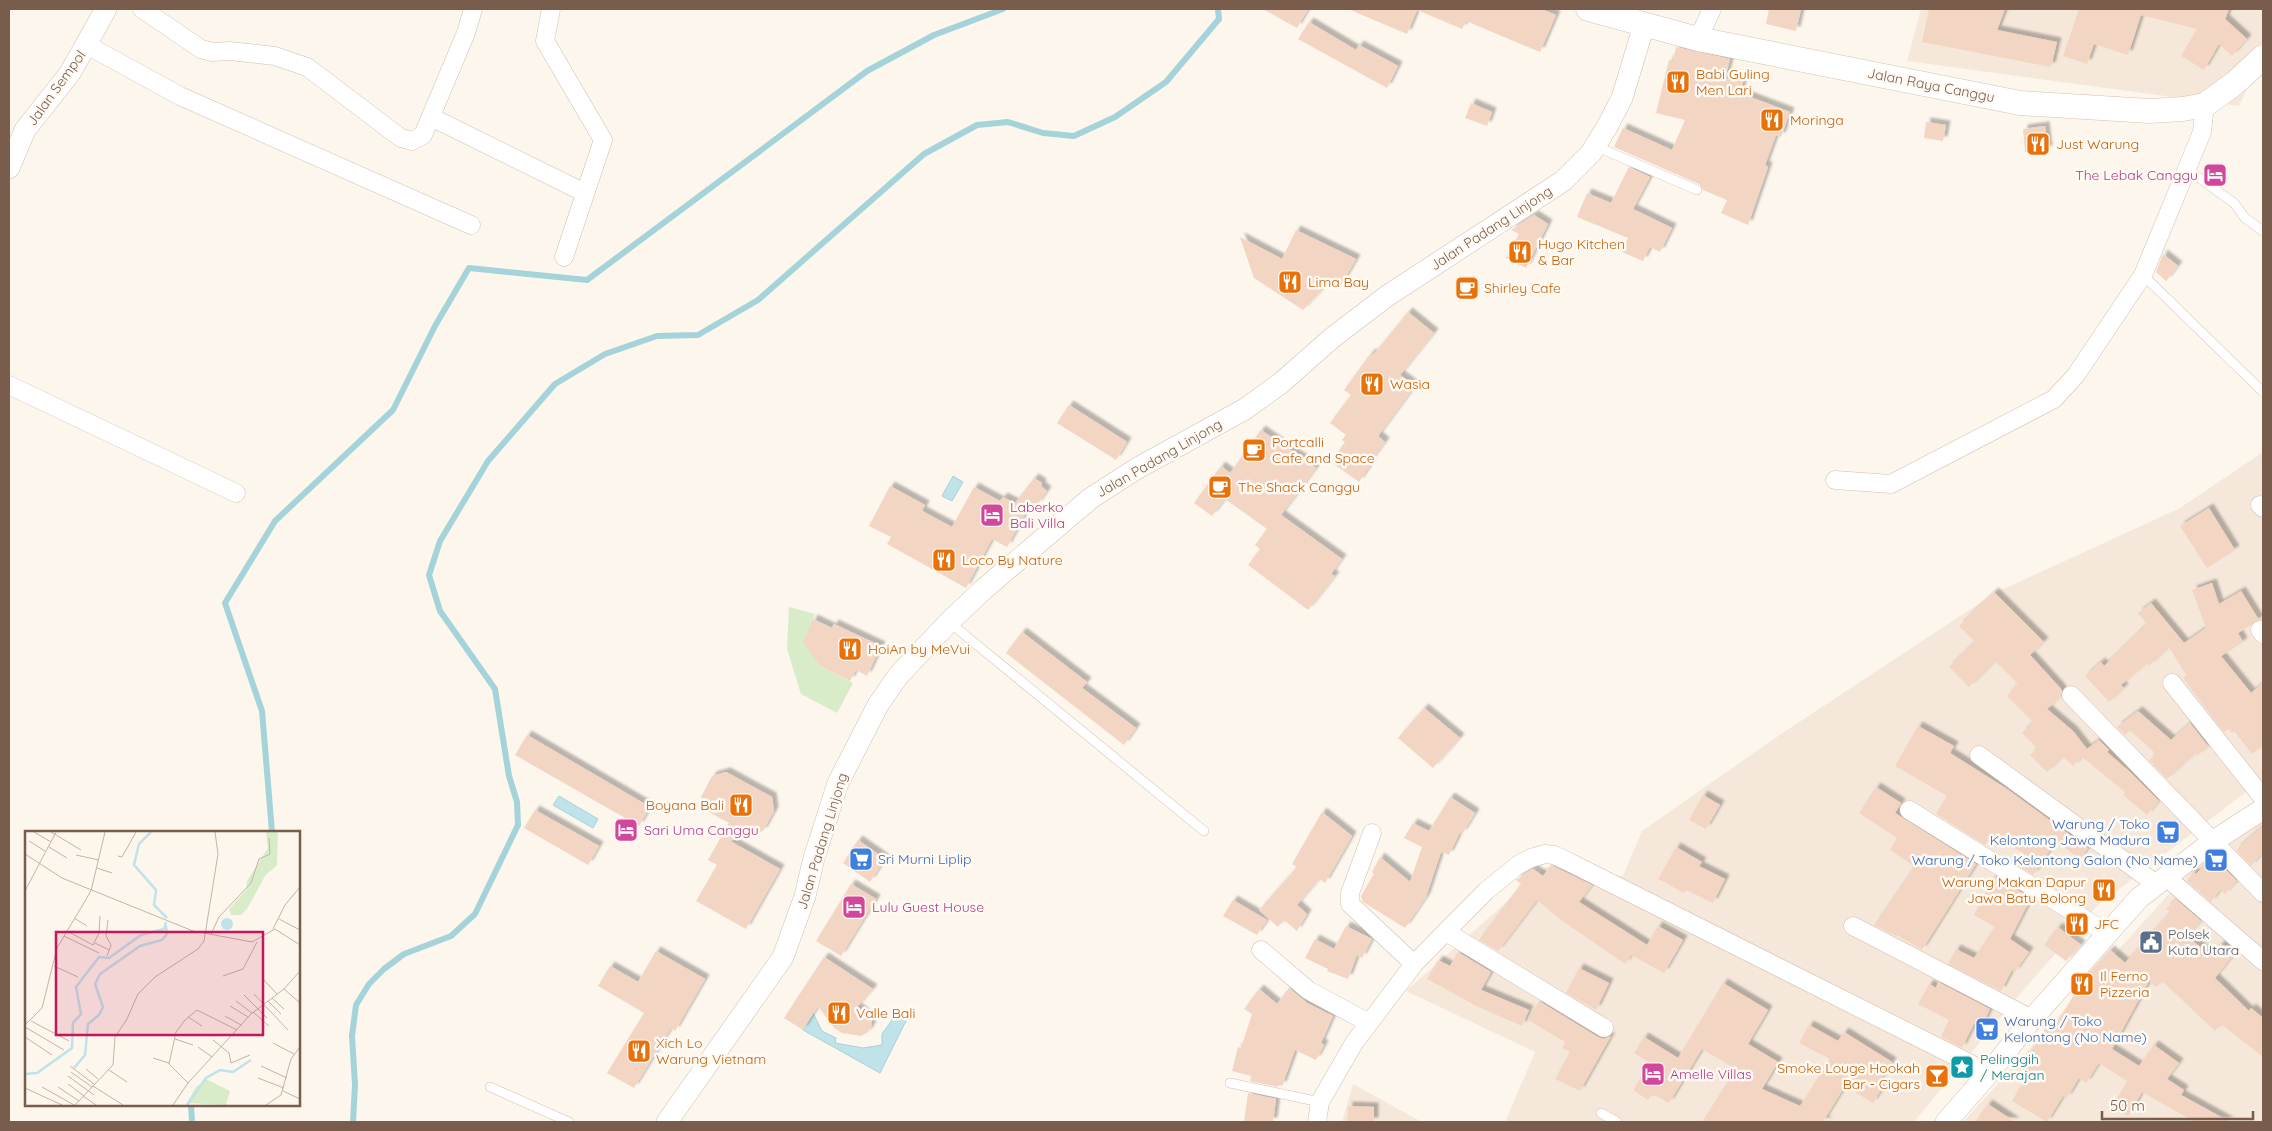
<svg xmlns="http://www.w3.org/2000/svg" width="2272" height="1131" font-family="Quicksand,sans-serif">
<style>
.residential{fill:#f5e8da}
.green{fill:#d8ecc9}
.water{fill:#bfe3e8;stroke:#a5d3da}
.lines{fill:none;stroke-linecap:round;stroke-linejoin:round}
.stream{stroke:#a5d3da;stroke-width:6}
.building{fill:#f3d5c3;filter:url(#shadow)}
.service-casing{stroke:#d1beb0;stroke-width:10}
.minor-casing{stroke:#d1beb0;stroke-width:19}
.tertiary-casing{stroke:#d1beb0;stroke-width:22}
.secondary-casing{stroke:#d6c0b0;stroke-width:25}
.service{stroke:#fff;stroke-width:9}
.minor{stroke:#fff;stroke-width:18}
.tertiary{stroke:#fff;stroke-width:21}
.secondary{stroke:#fff;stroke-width:24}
.labels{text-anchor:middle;stroke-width:5;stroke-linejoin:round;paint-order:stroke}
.food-label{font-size:14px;fill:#c56008;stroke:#fffaf3;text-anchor:start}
.street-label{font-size:14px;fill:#7a5c4d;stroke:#fffaf3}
.hotel-label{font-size:14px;fill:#b23c85;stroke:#fffaf3;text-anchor:start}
.shop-label{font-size:14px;fill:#366cbe;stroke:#fffaf3;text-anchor:end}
.service-label{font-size:14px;fill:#4e5e75;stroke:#fffaf3;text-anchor:start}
.culture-label{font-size:14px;fill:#0d838f;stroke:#fffaf3;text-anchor:start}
.inset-river{fill:none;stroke:#bfe3e8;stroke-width:2.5}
.inset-road{fill:none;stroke:#c5b3a7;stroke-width:1}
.view{fill:#c2185b;fill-opacity:0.15;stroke:#c2185b;stroke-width:2.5}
.inset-edge{fill:none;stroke:#7a5c4d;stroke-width:2.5}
</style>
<defs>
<filter id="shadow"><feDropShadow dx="4.5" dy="-4.5" stdDeviation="1" flood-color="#0004"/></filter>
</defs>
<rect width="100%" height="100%" fill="#fdf6ec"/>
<g class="residential">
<polygon points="1921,9 2263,9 2263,54 2239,106 1907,61"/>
<polygon points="2263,452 2263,779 2097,906 2020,994 1914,1122 1505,1122 1535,1052 1406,991 1546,867 1623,876 1642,831 1781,734 1995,593 2180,508"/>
<polygon points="2263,818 2263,1122 1963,1122 2187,874"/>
<polygon points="1353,1084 1422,1122 1342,1122"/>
</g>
<polygon class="green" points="789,607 815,614 804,642 820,666 853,683 837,713 801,694 787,649"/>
<g class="water">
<polygon points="953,476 963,482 952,501 942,496"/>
<polygon points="559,796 598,819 593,828 553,805"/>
<polygon points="813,1013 822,1031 836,1038 835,1043 863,1048 882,1045 882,1034 897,1013 907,1019 880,1073 803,1030"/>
</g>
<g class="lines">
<g class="stream">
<polyline points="272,832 262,711 225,603 275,521 393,410 435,326 469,268 587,280 867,71 934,35 1003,9"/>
<polyline points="191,1105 192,1122"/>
<polyline points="353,1122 355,1085 352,1036 356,1005 369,984 384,969 404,954 451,936 475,914 518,825 517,802 509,776 495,689 440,611 429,575 440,541 488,461 555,384 605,354 657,336 698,335 758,300 924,154 977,125 1008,122 1043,133 1074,136 1115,117 1166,82 1219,19 1218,9"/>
</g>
</g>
<g class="building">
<polygon points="1263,9 1308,9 1297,28"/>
<polygon points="1348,9 1541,9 1556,15 1540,52 1466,21 1462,29 1417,10 1407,34"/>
<polygon points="1769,9 1801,9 1796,31 1766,24"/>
<polygon points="1929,9 2005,9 1997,30 2057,42 2051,67 1922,42"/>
<polygon points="2079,9 2229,9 2225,19 2247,39 2232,56 2219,44 2204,70 2181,56 2197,29 2141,15 2128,55 2094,44 2087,64 2063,56"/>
<polygon points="1309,22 1356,50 1359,45 1398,66 1387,88 1298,39"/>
<polygon points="1676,47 1730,59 1725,78 1743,82 1740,93 1790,112 1781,137 1776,135 1765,165 1768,167 1748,225 1721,213 1727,200 1703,190 1699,184 1614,147 1623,128 1672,150 1685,120 1656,113 1669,60 1673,60"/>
<polygon points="1471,103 1492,112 1487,126 1465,118"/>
<polygon points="1926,122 1946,125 1943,141 1924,138"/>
<polygon points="2045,126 2048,150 2025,152 2023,129"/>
<polygon points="1629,167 1650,177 1633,209 1672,228 1660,252 1650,247 1643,261 1622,252 1628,238 1577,217 1587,193 1611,203"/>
<polygon points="1534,215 1548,224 1526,268 1506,258 1519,234 1511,230"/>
<polygon points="1296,230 1356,259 1341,285 1332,280 1303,310 1254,278 1240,237 1282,259"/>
<polygon points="2163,254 2178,266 2166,281 2156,272"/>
<polygon points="1408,312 1434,333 1400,375 1415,386 1378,436 1385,442 1369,463 1371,464 1359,482 1331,462 1345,442 1342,440 1346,435 1330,423 1351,395 1344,390 1371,353 1373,355"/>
<polygon points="1069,405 1127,442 1116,460 1057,423"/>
<polygon points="1261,430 1316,468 1281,515 1342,559 1331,574 1335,576 1308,610 1248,565 1260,549 1255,545 1267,529 1225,499 1212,516 1194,503 1221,466 1230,473"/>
<polygon points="1034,478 1042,483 1041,486 1047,491 1037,505 1032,501 1007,547 992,539 966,588 887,544 891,537 869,526 890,486 925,505 922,511 952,527 974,487 1000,501 1003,497 1015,503"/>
<polygon points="2209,508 2235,550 2207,568 2180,526"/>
<polygon points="2212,583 2219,604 2241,591 2259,620 2238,633 2243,642 2221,656 2251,693 2263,683 2263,745 2252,754 2234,731 2232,733 2229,729 2224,732 2203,705 2183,678 2186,675 2169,647 2149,666 2147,663 2121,685 2124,688 2109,702 2085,676 2101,662 2104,666 2147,624 2138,613 2151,603 2184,643 2206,628 2192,590"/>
<polygon points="1994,592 2044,642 2030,655 2062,690 2061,697 2047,709 2073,731 2087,749 2099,740 2109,750 2107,752 2130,772 2159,801 2147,815 2123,795 2125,792 2082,757 2073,766 2063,756 2047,772 2030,755 2037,748 2022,733 2033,722 2007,696 2018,684 1995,661 1969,687 1949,667 1975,642 1959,626"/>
<polygon points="813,619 832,628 834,624 881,646 867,676 856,670 850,681 820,666 803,642"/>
<polygon points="1022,632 1087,682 1082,688 1136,728 1124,745 1006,653"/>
<polygon points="1424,708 1460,738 1433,768 1398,738"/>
<polygon points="2138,711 2171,740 2190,723 2208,746 2197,756 2195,753 2167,779 2149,760 2156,754 2126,727 2129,731 2125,735 2117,727"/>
<polygon points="1918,726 1954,746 1950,753 2007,789 2088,848 2080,859 2056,841 2033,875 2021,867 2027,856 1992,833 1985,845 1936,814 1947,796 1895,766"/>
<polygon points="527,735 650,807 639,826 515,755"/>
<polygon points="726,772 772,797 774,811 763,831 730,841 780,869 746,929 696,901 717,865 708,860 729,823 705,810 701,797 712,776"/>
<polygon points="1876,787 1901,803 1895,813 1976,864 1922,950 1897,935 1896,936 1874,925 1914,866 1890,850 1897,838 1859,813"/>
<polygon points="1703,795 1720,805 1706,829 1689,820"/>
<polygon points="1450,797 1475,813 1462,834 1460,832 1449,855 1441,852 1426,897 1405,928 1363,902 1361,896 1374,874 1372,872 1380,857 1410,882 1422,847 1404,838 1413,823 1429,831"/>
<polygon points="535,810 599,846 588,865 524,828"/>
<polygon points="1322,812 1352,836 1325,883 1319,879 1297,905 1307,914 1297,931 1284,920 1278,927 1259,910 1297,867 1292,864"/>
<polygon points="2263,826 2263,852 2251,866 2236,850"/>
<polygon points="858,840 885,859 870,882 843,863"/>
<polygon points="1676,847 1702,862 1699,866 1725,879 1713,903 1686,890 1684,893 1658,879"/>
<polygon points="2213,857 2237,881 2225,894 2220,890 2211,902 2187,881 2193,872 2196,874"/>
<polygon points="1551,865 1592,885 1579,902 1647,945 1658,926 1683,940 1664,973 1631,955 1625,964 1561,920 1537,900 1498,951 1479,940 1521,884 1516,880 1533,869 1543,876"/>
<polygon points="1994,876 2031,898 2010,939 2029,952 2015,972 2012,970 2001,991 1948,964 1956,949 1974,958 1995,927 1974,915"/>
<polygon points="851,884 876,899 841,956 816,941"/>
<polygon points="2176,899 2201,921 2187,936 2211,956 2221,944 2234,954 2215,978 2249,1011 2251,1008 2263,1018 2263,1057 2221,1024 2215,1031 2162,981 2156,987 2149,981 2112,1049 2139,1066 2154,1045 2179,1063 2167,1079 2184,1090 2181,1095 2230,1122 2195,1122 2142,1092 2128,1116 2112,1107 2127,1081 2099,1063 2086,1083 2079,1078 2067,1098 2063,1096 2047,1122 2012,1101 2028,1073 2020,1068 2048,1024 2054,1028 2084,978 2110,950 2125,963 2170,912 2166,909"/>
<polygon points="1233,900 1267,920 1257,935 1223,916"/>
<polygon points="1346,926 1372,939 1362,958 1357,955 1348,979 1327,971 1328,969 1305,958 1315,939 1334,949"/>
<polygon points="2058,927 2081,945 2066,961 2044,945"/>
<polygon points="656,951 705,979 675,1031 671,1028 634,1088 607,1073 644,1013 598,986 610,966 638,982"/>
<polygon points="1458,952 1491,972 1481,990 1529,1010 1522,1026 1476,1006 1427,979 1438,960 1450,966"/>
<polygon points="824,957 873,989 857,1007 868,1016 872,1022 871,1027 868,1032 861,1036 842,1033 834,1028 818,1006 803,1030 784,1018"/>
<polygon points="1579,968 1609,983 1596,1010 1566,993"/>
<polygon points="1938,982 1990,1009 1981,1028 1974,1024 1962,1048 1941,1037 1949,1020 1918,1004 1929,984 1936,988"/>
<polygon points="1723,983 1768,1010 1748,1044 1778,1062 1762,1089 1800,1106 1830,1059 1799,1043 1809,1025 1838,1041 1844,1032 1892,1062 1876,1087 1881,1090 1873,1103 1845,1086 1824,1120 1828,1122 1702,1122 1736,1069 1702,1049 1669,1103 1652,1094 1648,1100 1633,1090 1650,1063 1634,1053 1644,1037 1678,1058"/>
<polygon points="1289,988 1307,1003 1333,1016 1321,1043 1324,1045 1316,1060 1295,1050 1282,1086 1279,1085 1278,1087 1250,1081 1251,1076 1232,1071 1238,1047 1241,1048 1252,1014 1244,1009 1259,989 1277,1004"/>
<polygon points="1539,1001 1598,1037 1604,1039 1611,1036 1580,1091 1555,1079 1570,1052 1562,1048 1565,1042 1528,1020"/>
<polygon points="1248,1093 1276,1099 1273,1122 1244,1122"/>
<polygon points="1988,1104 2015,1122 1975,1122"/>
<polygon points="1348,1106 1374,1107 1374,1122 1347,1122"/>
</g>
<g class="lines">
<g class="service-casing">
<g id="service">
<polyline points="1595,146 1697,190"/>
<polyline points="2187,169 2234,203 2245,218 2263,231"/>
<polyline points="2143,275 2263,392"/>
<polyline points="949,622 1204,831"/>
<polyline points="1230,1083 1320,1102"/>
<polyline points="490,1087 569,1122"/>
<polyline points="1601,1113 1617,1122"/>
</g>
</g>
<g class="minor-casing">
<g id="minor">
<polyline points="142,9 201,49 212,52 230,51 275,56 307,67 401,138 412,141 423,135 466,33 473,9"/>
<polyline points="551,9 545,41 603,140 564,257"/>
<polyline points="1698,39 1712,9"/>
<polyline points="87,45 180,96 471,225"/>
<polyline points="431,117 585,193"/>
<polyline points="9,385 236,493"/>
<polyline points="1835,480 1891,484 2054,399 2076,375 2143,275 2202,132 2205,105"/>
<polyline points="2260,505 2263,508"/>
<polyline points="2260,630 2263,634"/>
<polyline points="2172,683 2263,798"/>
<polyline points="2071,695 2263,893"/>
<polyline points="1979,755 2156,884"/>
<polyline points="1909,810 2107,933"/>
<polyline points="1372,833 1350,893 1350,904 1414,964"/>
<polyline points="2165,876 2263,961"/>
<polyline points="1853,926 2032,1019"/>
<polyline points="1446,932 1604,1028"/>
<polyline points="1261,950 1308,990 1369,1023"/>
<polyline points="1317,1122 1320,1102 1354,1043 1414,964 1486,891 1518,865 1531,858 1545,854 1554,855 1569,862 1989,1073"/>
</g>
</g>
<g class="tertiary-casing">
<g id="tertiary">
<polyline points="9,168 25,130 70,73 106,9"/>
<polyline points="667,1122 783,957 805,896 814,858 838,783 878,705 898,676 949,622 984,589 1091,498 1136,469 1245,409 1281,383 1332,338 1387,296 1563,181 1591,153 1608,125 1622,98 1644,25"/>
<polyline points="1946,1122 1989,1073 2032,1019 2139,898 2212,842 2263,809"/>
</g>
</g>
<g class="secondary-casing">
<polyline id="secondary" points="1588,9 1698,39 2020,103 2149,111 2183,109 2205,105 2235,83 2263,57"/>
</g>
<use href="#service" class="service"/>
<use href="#minor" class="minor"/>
<use href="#tertiary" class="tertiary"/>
<use href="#secondary" class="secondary"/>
</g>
<defs>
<g id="restaurant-square" transform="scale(1.25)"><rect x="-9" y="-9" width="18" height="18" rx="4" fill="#e8710a" stroke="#fffaf3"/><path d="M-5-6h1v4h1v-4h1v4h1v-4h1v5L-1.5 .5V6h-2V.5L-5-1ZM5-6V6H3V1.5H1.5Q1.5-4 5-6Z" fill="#fff"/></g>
<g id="hotel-square" transform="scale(1.25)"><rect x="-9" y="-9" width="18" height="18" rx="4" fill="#d1479c" stroke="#fffaf3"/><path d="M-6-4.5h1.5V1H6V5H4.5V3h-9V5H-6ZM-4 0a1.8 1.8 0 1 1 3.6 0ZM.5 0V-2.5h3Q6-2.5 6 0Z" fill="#fff"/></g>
<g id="cafe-square" transform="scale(1.25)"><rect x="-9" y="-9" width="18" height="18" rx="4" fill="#e8710a" stroke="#fffaf3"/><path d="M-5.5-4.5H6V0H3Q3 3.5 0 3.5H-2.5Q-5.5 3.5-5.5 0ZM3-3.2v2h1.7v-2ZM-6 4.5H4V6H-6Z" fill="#fff"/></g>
<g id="supermarket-square" transform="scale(1.25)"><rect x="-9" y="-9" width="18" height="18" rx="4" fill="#3f7fe0" stroke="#fffaf3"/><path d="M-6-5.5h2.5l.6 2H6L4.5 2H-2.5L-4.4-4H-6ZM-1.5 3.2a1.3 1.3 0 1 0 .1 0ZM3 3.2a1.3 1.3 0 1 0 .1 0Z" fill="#fff"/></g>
<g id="civic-square" transform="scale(1.25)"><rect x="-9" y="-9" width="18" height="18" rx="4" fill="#5c6f8a" stroke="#fffaf3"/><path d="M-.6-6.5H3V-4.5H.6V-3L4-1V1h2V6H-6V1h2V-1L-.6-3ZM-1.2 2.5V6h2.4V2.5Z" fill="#fff"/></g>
<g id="sight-square" transform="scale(1.25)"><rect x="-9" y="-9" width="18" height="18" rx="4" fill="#0f9aa8" stroke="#fffaf3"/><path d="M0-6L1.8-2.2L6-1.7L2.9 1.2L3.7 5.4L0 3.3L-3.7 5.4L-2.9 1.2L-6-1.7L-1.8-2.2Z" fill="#fff"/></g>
<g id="bar-square" transform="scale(1.25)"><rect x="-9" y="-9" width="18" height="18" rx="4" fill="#e8710a" stroke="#fffaf3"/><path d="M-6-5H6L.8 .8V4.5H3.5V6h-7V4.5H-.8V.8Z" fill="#fff"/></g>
</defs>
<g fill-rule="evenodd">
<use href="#restaurant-square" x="1678" y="82"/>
<use href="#restaurant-square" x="1772" y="120"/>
<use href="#restaurant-square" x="2038" y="144"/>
<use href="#hotel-square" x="2215" y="175"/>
<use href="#restaurant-square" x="1520" y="252"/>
<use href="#restaurant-square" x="1290" y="282"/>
<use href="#cafe-square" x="1467" y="288"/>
<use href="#restaurant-square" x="1372" y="384"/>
<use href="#cafe-square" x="1254" y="450"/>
<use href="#cafe-square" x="1220" y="487"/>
<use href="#hotel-square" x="992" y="515"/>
<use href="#restaurant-square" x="944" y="560"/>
<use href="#restaurant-square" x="850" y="649"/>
<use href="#restaurant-square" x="741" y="805"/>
<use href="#hotel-square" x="626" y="830"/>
<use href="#supermarket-square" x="2168" y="832"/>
<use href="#supermarket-square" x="861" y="859"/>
<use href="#supermarket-square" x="2216" y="860"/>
<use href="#restaurant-square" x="2104" y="890"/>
<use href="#hotel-square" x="854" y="907"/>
<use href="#restaurant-square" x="2077" y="924"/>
<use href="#civic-square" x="2151" y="942"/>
<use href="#restaurant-square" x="2082" y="984"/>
<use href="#restaurant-square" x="839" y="1013"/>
<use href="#supermarket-square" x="1987" y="1029"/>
<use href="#restaurant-square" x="639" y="1051"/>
<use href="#sight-square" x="1962" y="1067"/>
<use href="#hotel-square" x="1653" y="1074"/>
<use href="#bar-square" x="1937" y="1076"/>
</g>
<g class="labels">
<g class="food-label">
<text x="1696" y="79">Babi Guling<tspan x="1696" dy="16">Men Lari</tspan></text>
<text x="1790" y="125">Moringa</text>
<text x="2056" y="149">Just Warung</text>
<text x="1538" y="249">Hugo Kitchen<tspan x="1538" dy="16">&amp; Bar</tspan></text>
<text x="1308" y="287">Lima Bay</text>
<text x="1484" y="293">Shirley Cafe</text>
<text x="1390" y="389">Wasia</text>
<text x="1272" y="447">Portcalli<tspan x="1272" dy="16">Cafe and Space</tspan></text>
<text x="1238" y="492">The Shack Canggu</text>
<text x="962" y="565">Loco By Nature</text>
<text x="868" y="654">HoiAn by MeVui</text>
<text x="724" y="810" text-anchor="end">Boyana Bali</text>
<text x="2086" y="887" text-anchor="end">Warung Makan Dapur<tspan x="2086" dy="16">Jawa Batu Bolong</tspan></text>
<text x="2094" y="929">JFC</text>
<text x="2100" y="981">Il Ferno<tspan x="2100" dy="16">Pizzeria</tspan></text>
<text x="856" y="1018">Valle Bali</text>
<text x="656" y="1048">Xich Lo<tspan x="656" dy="16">Warung Vietnam</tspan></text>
<text x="1920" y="1073" text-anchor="end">Smoke Louge Hookah<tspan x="1920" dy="16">Bar - Cigars</tspan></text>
</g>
<g class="street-label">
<text transform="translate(1931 85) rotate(11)" y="5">Jalan Raya Canggu</text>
<text transform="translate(56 88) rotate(-54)" y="5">Jalan Sempol</text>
<text transform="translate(1491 228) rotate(-33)" y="5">Jalan Padang Linjong</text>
<text transform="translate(1159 458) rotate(-30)" y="5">Jalan Padang Linjong</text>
<text transform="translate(822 841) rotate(-73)" y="5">Jalan Padang Linjong</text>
</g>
<g class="hotel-label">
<text x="2198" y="180" text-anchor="end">The Lebak Canggu</text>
<text x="1010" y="512">Laberko<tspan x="1010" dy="16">Bali Villa</tspan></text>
<text x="644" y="835">Sari Uma Canggu</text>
<text x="872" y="912">Lulu Guest House</text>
<text x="1670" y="1079">Amelle Villas</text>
</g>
<g class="shop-label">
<text x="2150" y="829">Warung / Toko<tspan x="2150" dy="16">Kelontong Jawa Madura</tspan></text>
<text x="878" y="864" text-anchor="start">Sri Murni Liplip</text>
<text x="2198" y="865">Warung / Toko Kelontong Galon (No Name)</text>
<text x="2004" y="1026" text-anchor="start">Warung / Toko<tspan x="2004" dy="16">Kelontong (No Name)</tspan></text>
</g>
<g class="service-label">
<text x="2168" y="939">Polsek<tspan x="2168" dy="16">Kuta Utara</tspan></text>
</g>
<g class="culture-label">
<text x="1980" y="1064">Pelinggih<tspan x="1980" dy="16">/ Merajan</tspan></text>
</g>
</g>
<g transform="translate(25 831)">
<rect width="275" height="275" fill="#fdf6ec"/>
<path d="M241,1H253L252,34L240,45L222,78L216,84H206L204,78L221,59L222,50L243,17ZM181,248L205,260L201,274L162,272L170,257Z" fill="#d8ecc9"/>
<path d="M196 93a6 6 0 1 1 12 0a6 6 0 1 1-12 0Z" fill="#bfe3e8"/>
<path class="inset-river" d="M126,1L114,13L109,34L131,59L129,74L142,87M49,237L60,224L63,193L74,184L78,176L70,153L75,143L115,115L137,109L142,103L141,95M0,243L12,242L47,217L48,192L56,183L51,156L74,126L84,127L116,104L139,98L141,91M162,274L181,247L195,239L208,241L226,229"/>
<path class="inset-road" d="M9,1L26,11M26,1L56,19M4,10L20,20M24,16L42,27M0,23L37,47L168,100L227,111L250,98L275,114M51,24L74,29M93,25L97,26L111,1M72,37L87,42M0,60L31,1M49,87L62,95M254,88L275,99M248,98L260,74L275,56M42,100L68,114L74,102L75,85M186,103L194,86L226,52L234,28L245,23L244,7M39,105L74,122M70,112L84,119M82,125L86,114L81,105L83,89M29,135L53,146M198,145L218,138L232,111M237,147L252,163M259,158L275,172M229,163L263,199M219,164L242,187M247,167L259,178M211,170L227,182M243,170L256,183M205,175L223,186M228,181L244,195M200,185L216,194M163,186L177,195M6,190L44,210M0,194L17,177L32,117L66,60L80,1M0,196L39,219M0,206L27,224M150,208L168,214M188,209L204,222L206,232L225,224M248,212L269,223M173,216L187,226M128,227L144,232M45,235L69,253M236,235L262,247M61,238L73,248M84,239L102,251M46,241L67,256M43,245L69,264M233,247L259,257M163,252L144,233L151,201L160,189L172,179L212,199M43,253L59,265M68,255L98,274M17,256L49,274M33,256L54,270M0,257L37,274M258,260L275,268M58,265L71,274M50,274L88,234L90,206L102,188L113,163L130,146L173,118L179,110L193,23L190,1M148,274L163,252L226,183L259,158L275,140M241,274L256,264L266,228L275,216"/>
<path class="view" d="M31,101H238V204H31Z"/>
<rect width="275" height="275" class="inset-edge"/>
</g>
<rect width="2272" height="1131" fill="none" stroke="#7a5c4d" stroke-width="20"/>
<path d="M2102 1111v8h151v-8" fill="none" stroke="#7a5c4d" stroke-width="2.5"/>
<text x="2110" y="1111" font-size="15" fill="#7a5c4d" stroke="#fffaf3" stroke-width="4" paint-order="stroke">50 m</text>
</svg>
